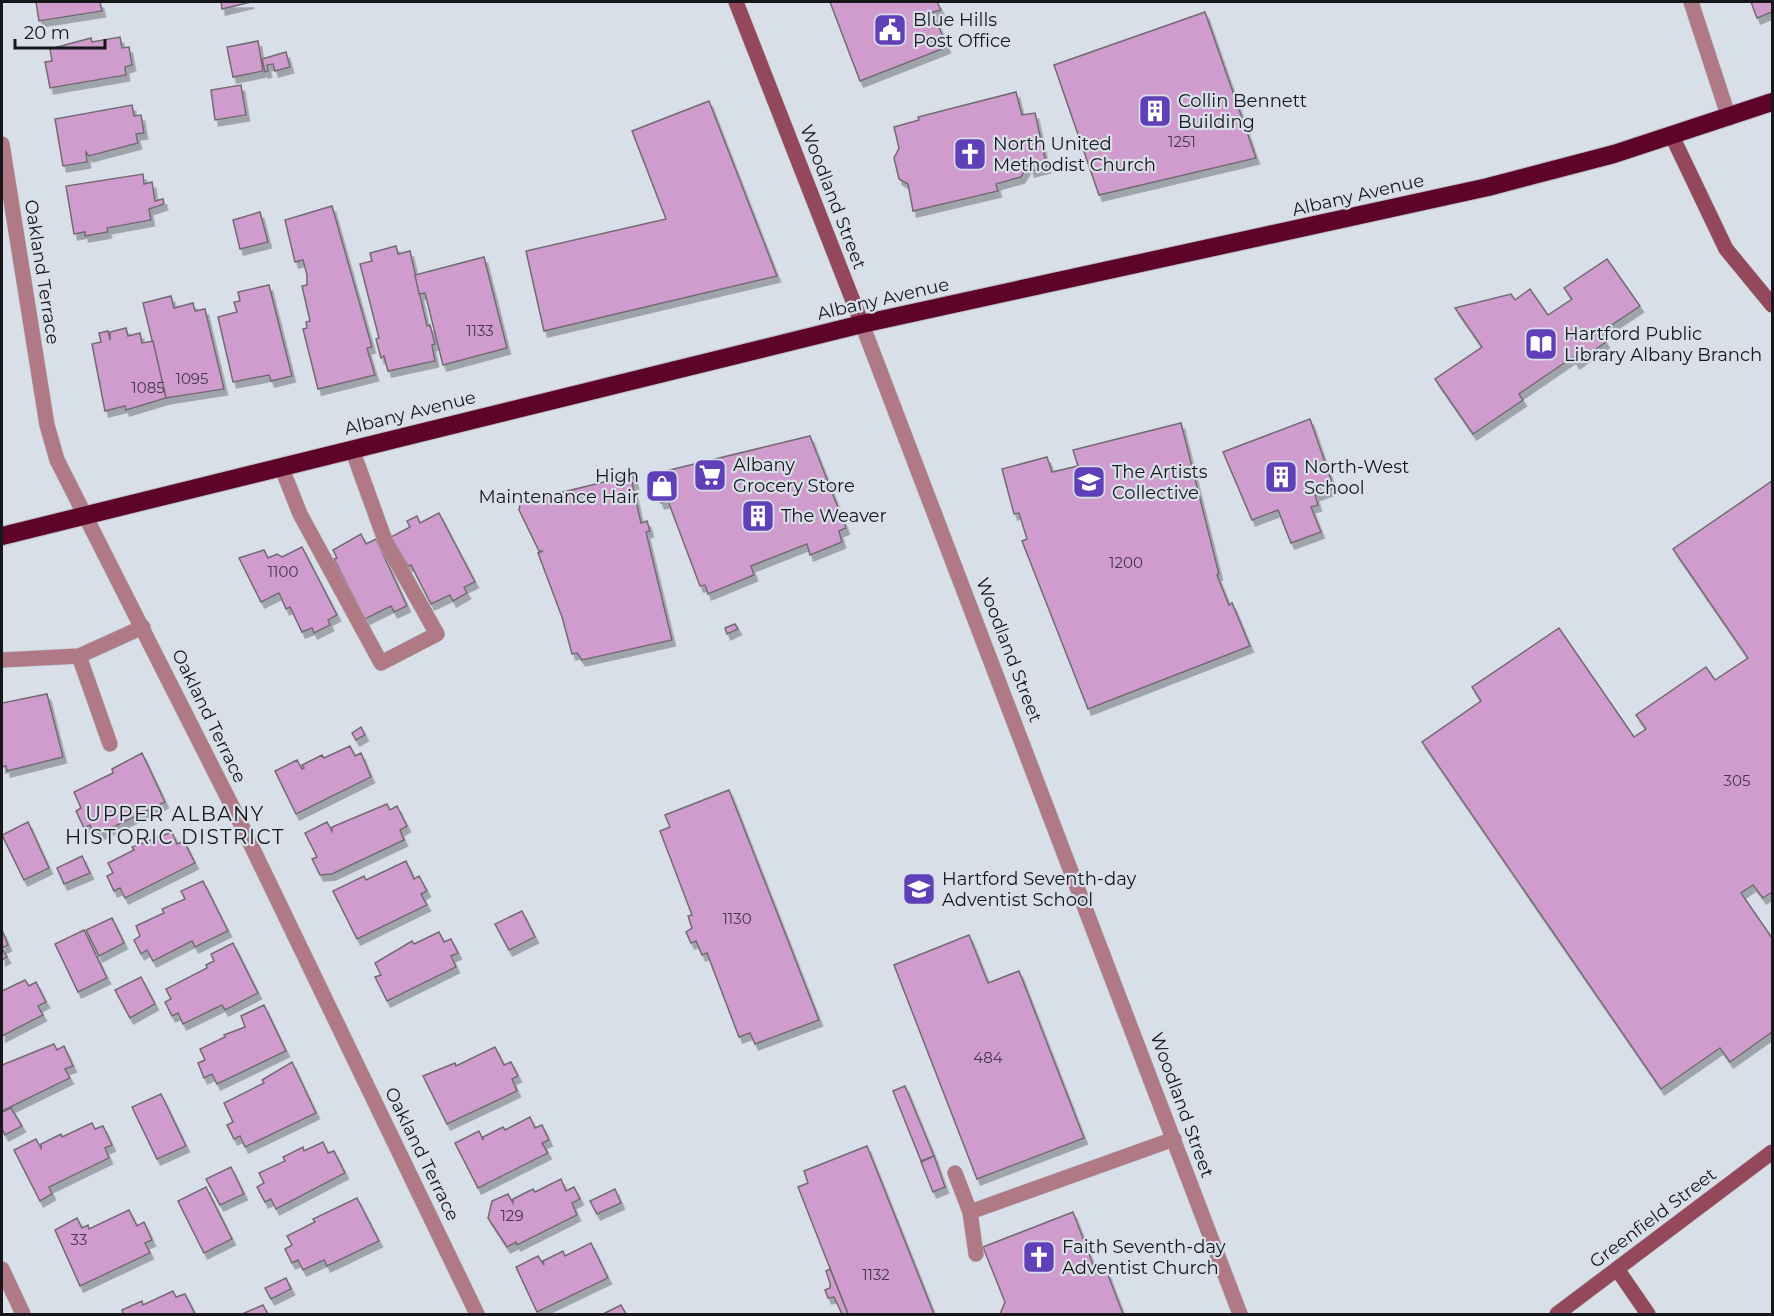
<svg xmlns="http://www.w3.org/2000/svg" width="1774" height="1316" font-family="Montserrat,sans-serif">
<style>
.building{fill:#d09bcd;stroke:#726b72;stroke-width:1.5;filter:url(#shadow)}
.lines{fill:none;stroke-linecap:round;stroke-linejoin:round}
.lane-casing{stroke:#b6bbc3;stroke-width:16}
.street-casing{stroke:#b6bbc3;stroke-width:16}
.secondary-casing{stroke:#b6bbc3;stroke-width:16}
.highway-casing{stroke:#b6bbc3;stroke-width:20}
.lane{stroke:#af7a85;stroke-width:15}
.street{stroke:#af7a85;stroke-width:15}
.secondary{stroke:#93485b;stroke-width:15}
.highway{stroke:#5e0428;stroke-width:18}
.labels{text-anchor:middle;stroke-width:4.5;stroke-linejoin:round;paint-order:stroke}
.number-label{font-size:15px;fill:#443848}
.poi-label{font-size:18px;fill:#16171b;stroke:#d9dfe8;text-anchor:start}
.street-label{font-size:18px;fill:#16171b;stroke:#d9dfe8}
.neighbourhood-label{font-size:20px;letter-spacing:1.5px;fill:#16171b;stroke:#d9dfe8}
</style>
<defs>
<filter id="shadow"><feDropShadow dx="3.5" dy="6" stdDeviation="0" flood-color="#0004"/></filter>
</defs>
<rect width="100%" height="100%" fill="#d9dfe8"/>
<g class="building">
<polygon points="36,2 100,2 102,11 39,21"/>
<polygon points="221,2 251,2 222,9"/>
<polygon points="830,2 937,2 941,10 933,12 947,47 860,81"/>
<polygon points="1751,2 1772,2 1772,12 1757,18"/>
<polygon points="1205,12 1256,158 1099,195 1054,65"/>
<polygon points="120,37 122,48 129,47 132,65 125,67 126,75 50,88 45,62 52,61 50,49 91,38 92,42"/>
<polygon points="258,41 263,71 233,77 227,47"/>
<polygon points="286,52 290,67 275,71 273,64 267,65 268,71 265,72 262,59"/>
<polygon points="241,85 246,115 215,120 211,90"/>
<polygon points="1016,92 1022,115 1035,113 1047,167 1031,171 1029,164 1021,177 996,184 998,191 913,211 908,184 899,179 894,158 899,148 894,127 919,120 918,117"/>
<polygon points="709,101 777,276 544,331 526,251 666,219 632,131"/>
<polygon points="132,105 134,116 141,115 144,133 136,134 138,143 89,156 86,152 87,162 63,166 55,119"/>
<polygon points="143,174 144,184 152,182 155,201 163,199 164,204 149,209 151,220 107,228 108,232 85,236 85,232 74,234 66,186"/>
<polygon points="332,206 372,347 367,348 375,375 318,389 303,329 307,328 306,322 310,321 302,286 307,285 307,275 303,260 295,262 285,220"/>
<polygon points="260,212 268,242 240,249 233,220"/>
<polygon points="396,246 398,254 410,251 427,326 430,325 435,344 432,345 435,361 388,371 384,356 381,358 376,339 379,338 360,264 372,261 370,253"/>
<polygon points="484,257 507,348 443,365 425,293 419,294 415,275"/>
<polygon points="1607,259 1640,306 1600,333 1606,342 1576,363 1573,357 1519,394 1523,400 1473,434 1435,379 1482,347 1455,308 1511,294 1515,300 1530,289 1548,315 1572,299 1564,288"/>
<polygon points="269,285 292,376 271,381 269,375 233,382 218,317 237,312 234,302 240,301 238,292"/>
<polygon points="171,296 174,308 193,303 195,311 205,309 224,389 166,398 143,303"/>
<polygon points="126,328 128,336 140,333 142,343 153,341 166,398 126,410 125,406 105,411 92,344 101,342 99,333 108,331 110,340 110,332"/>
<polygon points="1310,419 1334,488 1315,495 1318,505 1311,507 1321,532 1291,543 1278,510 1252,520 1223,452"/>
<polygon points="1181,423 1219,574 1217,575 1229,605 1232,603 1250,646 1088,709 1022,541 1027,539 1019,513 1014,514 1002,469 1047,457 1052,472 1078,466 1073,450"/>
<polygon points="810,436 846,528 839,531 842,542 810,555 807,544 751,566 754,575 708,594 705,585 700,586 668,501 661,503 649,475"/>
<polygon points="633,475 635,483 632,483 641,523 647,521 650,531 646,532 672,640 582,660 577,653 572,654 562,617 538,553 543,551 539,551 519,510 520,505 526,501"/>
<polygon points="1772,481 1772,892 1763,898 1753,885 1741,893 1772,938 1772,1032 1730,1062 1720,1048 1661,1089 1422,742 1481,701 1472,687 1559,628 1634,737 1646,729 1636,715 1706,667 1715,680 1748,658 1673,549"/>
<polygon points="439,513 475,582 464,587 467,593 453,601 450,595 431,604 411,565 408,566 391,537 410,527 407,521 417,516 420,523"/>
<polygon points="361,534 366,544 376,539 407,606 394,612 391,606 365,619 334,559 337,558 333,550"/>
<polygon points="302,547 337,615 328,620 330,625 314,633 312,628 302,632 290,607 286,609 279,593 261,602 239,558 264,550 268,558 277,554 282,557"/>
<polygon points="735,624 738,629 727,634 725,628"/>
<polygon points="47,694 63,757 7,771 6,766 2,767 2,703"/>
<polygon points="361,727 365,735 356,740 352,733"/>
<polygon points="350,746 355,756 361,753 371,777 296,814 275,771 297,760 302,769 304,768 302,765 322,755 324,758"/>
<polygon points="142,753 165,802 95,836 90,825 84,828 76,811 81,808 74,792 113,773 112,769"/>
<polygon points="729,790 819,1020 755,1044 750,1033 739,1037 707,953 702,955 696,941 691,943 686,932 692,928 688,916 692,915 660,831 670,827 665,815"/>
<polygon points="387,804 390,810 397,806 407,826 400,830 404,840 332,874 320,875 312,859 317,857 305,833 327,822 332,831 332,827"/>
<polygon points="28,822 49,868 24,880 2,835"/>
<polygon points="172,832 177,844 184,841 195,863 125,898 120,888 114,891 107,876 113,873 108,863 134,850 132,847"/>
<polygon points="82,856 90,873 64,884 57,868"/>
<polygon points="406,861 414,879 419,876 427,891 421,894 427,905 357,939 333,891 364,876 366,880"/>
<polygon points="203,881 228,931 195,947 192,941 153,961 147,950 141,954 134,940 140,936 136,926 164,913 162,909 185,899 181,891"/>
<polygon points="522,911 535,937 509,950 495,924"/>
<polygon points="112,918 124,943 99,956 86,930"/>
<polygon points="2,930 8,945 2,948 7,957 2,960"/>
<polygon points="84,930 107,978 78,992 55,944"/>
<polygon points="439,932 444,942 451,939 458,953 451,956 456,967 387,1001 375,977 381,975 375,963 412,941 414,944"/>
<polygon points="969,935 988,983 1019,971 1084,1138 977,1179 894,965"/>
<polygon points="233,943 258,993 225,1010 222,1005 183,1024 178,1013 172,1016 165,1002 171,999 166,989 207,968 206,965 214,961 211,954"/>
<polygon points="141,977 155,1004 130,1018 115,990"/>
<polygon points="25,980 29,986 36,982 46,1002 38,1006 43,1015 2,1036 2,991"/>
<polygon points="264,1005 286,1051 217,1084 212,1074 204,1078 198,1063 205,1060 200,1049 225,1037 224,1035 245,1027 241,1016"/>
<polygon points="54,1044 57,1050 64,1046 73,1066 65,1069 70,1078 2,1111 2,1065"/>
<polygon points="495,1047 504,1065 511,1062 518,1076 512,1079 517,1091 447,1124 423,1076 455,1063 456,1066"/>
<polygon points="292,1062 316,1113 245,1147 240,1136 234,1139 227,1125 233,1122 224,1103 264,1083 262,1080"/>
<polygon points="905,1086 934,1156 921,1161 893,1091"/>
<polygon points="161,1094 186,1146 157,1159 132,1107"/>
<polygon points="11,1108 22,1126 5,1135 2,1129 2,1112"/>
<polygon points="530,1117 535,1128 542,1125 549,1140 542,1143 548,1153 478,1188 455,1143 479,1131 483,1140 483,1137 503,1127 505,1130"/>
<polygon points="92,1123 95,1129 103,1126 112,1145 105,1148 109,1158 49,1187 52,1194 40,1201 14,1150 36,1139 41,1148 41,1144 61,1134 62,1137"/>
<polygon points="323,1142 328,1153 334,1151 345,1173 276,1209 271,1199 265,1202 257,1187 264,1183 259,1173 285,1161 283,1157 303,1147 304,1151"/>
<polygon points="867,1146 934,1314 848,1314 798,1187 808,1183 804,1171"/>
<polygon points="934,1156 945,1187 933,1192 921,1162"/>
<polygon points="231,1167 244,1194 220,1205 206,1179"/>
<polygon points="561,1179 566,1191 574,1187 580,1199 572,1203 577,1215 517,1245 516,1242 507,1247 488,1218 492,1201 508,1194 513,1203 513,1199 533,1189 535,1192"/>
<polygon points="206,1187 232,1239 204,1253 178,1201"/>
<polygon points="615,1189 621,1203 597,1214 590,1201"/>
<polygon points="357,1198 379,1241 327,1266 324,1260 303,1270 298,1260 292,1263 285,1249 292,1245 287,1236 315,1222 313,1219"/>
<polygon points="129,1210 137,1226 144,1222 152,1240 145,1243 150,1253 80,1286 55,1230 77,1218 82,1228 88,1225 89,1229"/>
<polygon points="1073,1212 1094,1267 1107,1272 1123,1314 1000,1314 1005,1302 983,1247"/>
<polygon points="591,1243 608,1278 537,1312 516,1267 538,1256 544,1265 543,1261 563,1251 565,1256"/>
<polygon points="830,1269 848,1314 842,1314 834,1297 828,1298 825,1290 830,1288 830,1283 826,1271"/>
<polygon points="286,1278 291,1289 271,1299 265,1288"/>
<polygon points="173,1291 176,1297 185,1294 195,1314 123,1314 122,1310 142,1301 143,1305"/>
<polygon points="263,1305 268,1314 242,1314"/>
<polygon points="621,1305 626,1314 603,1314"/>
</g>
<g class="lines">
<g class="lane-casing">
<g id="lane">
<polyline points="281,466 300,514 381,663 437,634 386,543 352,449"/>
<polyline points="79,656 110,744"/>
<polyline points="2,660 79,656 143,627"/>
<polyline points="955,1173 970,1212 1174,1139"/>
<polyline points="970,1212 976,1254"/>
</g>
</g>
<g class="street-casing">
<g id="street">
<polyline points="1691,2 1729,118"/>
<polyline points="2,144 47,425 57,460 236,814 477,1314"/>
<polyline points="862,324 1240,1314"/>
<polyline points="2,1269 23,1314"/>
</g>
</g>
<g class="secondary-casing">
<g id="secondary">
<polyline points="736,2 862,324"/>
<polyline points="1672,136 1726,249 1772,305"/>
<polyline points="1617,1269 1648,1314"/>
<polyline points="1557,1314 1772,1152"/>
</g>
</g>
<g class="highway-casing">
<polyline id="highway" points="2,536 862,324 1488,187 1614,154 1772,102"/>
</g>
<use href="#lane" class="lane"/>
<use href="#street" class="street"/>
<use href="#secondary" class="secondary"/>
<use href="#highway" class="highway"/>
</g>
<defs>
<g id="civic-square" transform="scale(1.725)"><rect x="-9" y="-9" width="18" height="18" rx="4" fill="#5f40b9" stroke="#d9dfe8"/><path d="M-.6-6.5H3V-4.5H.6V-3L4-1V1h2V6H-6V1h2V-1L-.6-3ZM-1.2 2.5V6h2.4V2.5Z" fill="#fff"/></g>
<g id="building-square" transform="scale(1.725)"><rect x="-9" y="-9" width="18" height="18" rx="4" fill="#5f40b9" stroke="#d9dfe8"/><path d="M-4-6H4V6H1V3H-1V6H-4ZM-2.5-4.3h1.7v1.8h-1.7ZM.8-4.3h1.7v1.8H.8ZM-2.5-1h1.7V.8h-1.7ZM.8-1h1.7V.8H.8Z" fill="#fff"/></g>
<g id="church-square" transform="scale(1.725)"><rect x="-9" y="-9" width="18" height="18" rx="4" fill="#5f40b9" stroke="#d9dfe8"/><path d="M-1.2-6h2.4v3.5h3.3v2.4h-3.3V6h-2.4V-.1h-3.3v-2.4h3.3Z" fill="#fff"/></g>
<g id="library-square" transform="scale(1.725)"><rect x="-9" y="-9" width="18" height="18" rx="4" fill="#5f40b9" stroke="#d9dfe8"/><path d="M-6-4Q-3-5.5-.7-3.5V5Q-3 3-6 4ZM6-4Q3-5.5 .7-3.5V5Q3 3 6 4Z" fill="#fff"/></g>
<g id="supermarket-square" transform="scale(1.725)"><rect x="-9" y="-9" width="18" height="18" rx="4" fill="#5f40b9" stroke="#d9dfe8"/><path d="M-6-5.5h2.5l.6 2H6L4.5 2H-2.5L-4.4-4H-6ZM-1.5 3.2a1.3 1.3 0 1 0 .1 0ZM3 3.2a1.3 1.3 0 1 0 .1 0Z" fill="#fff"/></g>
<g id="school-square" transform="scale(1.725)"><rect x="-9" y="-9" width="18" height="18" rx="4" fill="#5f40b9" stroke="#d9dfe8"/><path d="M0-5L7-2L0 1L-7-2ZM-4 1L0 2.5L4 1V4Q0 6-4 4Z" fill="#fff"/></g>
<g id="shop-square" transform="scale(1.725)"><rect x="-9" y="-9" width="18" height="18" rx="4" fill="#5f40b9" stroke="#d9dfe8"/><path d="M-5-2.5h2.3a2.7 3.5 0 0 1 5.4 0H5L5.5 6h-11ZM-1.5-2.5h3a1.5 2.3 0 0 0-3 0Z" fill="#fff"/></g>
</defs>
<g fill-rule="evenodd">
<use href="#civic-square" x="890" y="30"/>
<use href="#building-square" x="1155" y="111"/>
<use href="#church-square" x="970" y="154"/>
<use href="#library-square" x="1541" y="344"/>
<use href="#supermarket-square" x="710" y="475"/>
<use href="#building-square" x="1281" y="477"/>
<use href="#school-square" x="1089" y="482"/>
<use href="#shop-square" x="662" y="486"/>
<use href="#building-square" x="758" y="516"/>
<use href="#school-square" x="919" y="889"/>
<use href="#church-square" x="1039" y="1257"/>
</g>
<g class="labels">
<g class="number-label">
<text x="1182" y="147">1251</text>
<text x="480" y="336">1133</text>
<text x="192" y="384">1095</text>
<text x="148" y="393">1085</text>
<text x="1126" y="568">1200</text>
<text x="283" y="577">1100</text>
<text x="1737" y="786">305</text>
<text x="737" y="924">1130</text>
<text x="988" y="1063">484</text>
<text x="512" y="1221">129</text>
<text x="79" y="1245">33</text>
<text x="876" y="1280">1132</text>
</g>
<g class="poi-label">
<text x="913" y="26">Blue Hills<tspan x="913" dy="21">Post Office</tspan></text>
<text x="1178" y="107">Collin Bennett<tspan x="1178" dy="21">Building</tspan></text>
<text x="993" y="150">North United<tspan x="993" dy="21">Methodist Church</tspan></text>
<text x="1564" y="340">Hartford Public<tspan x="1564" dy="21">Library Albany Branch</tspan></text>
<text x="733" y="471">Albany<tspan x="733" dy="21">Grocery Store</tspan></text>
<text x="1304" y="473">North-West<tspan x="1304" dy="21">School</tspan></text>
<text x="1112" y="478">The Artists<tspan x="1112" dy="21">Collective</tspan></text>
<text x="639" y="482" text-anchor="end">High<tspan x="639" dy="21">Maintenance Hair</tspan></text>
<text x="781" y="522">The Weaver</text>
<text x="942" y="885">Hartford Seventh-day<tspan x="942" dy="21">Adventist School</tspan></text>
<text x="1062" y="1253">Faith Seventh-day<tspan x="1062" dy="21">Adventist Church</tspan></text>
</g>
<g class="street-label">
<text transform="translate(1358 195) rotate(-13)" y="6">Albany Avenue</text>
<text transform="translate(833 197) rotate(69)" y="6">Woodland Street</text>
<text transform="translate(42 272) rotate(81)" y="6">Oakland Terrace</text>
<text transform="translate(883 299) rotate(-13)" y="6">Albany Avenue</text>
<text transform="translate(410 413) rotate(-14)" y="6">Albany Avenue</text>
<text transform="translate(1009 650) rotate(69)" y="6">Woodland Street</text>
<text transform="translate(209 716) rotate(64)" y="6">Oakland Terrace</text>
<text transform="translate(1182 1105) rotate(70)" y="6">Woodland Street</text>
<text transform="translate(422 1154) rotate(64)" y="6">Oakland Terrace</text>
<text transform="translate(1653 1218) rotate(-37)" y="6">Greenfield Street</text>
</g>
<g class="neighbourhood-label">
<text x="175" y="821">UPPER ALBANY<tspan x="175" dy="23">HISTORIC DISTRICT</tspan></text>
</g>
</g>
<rect width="1774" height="1316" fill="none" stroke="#16171b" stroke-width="6"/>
<path d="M15 39v9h90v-9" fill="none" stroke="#16171b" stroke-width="3"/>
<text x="24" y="39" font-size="18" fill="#16171b" stroke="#d9dfe8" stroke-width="4.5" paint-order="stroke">20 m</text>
</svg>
